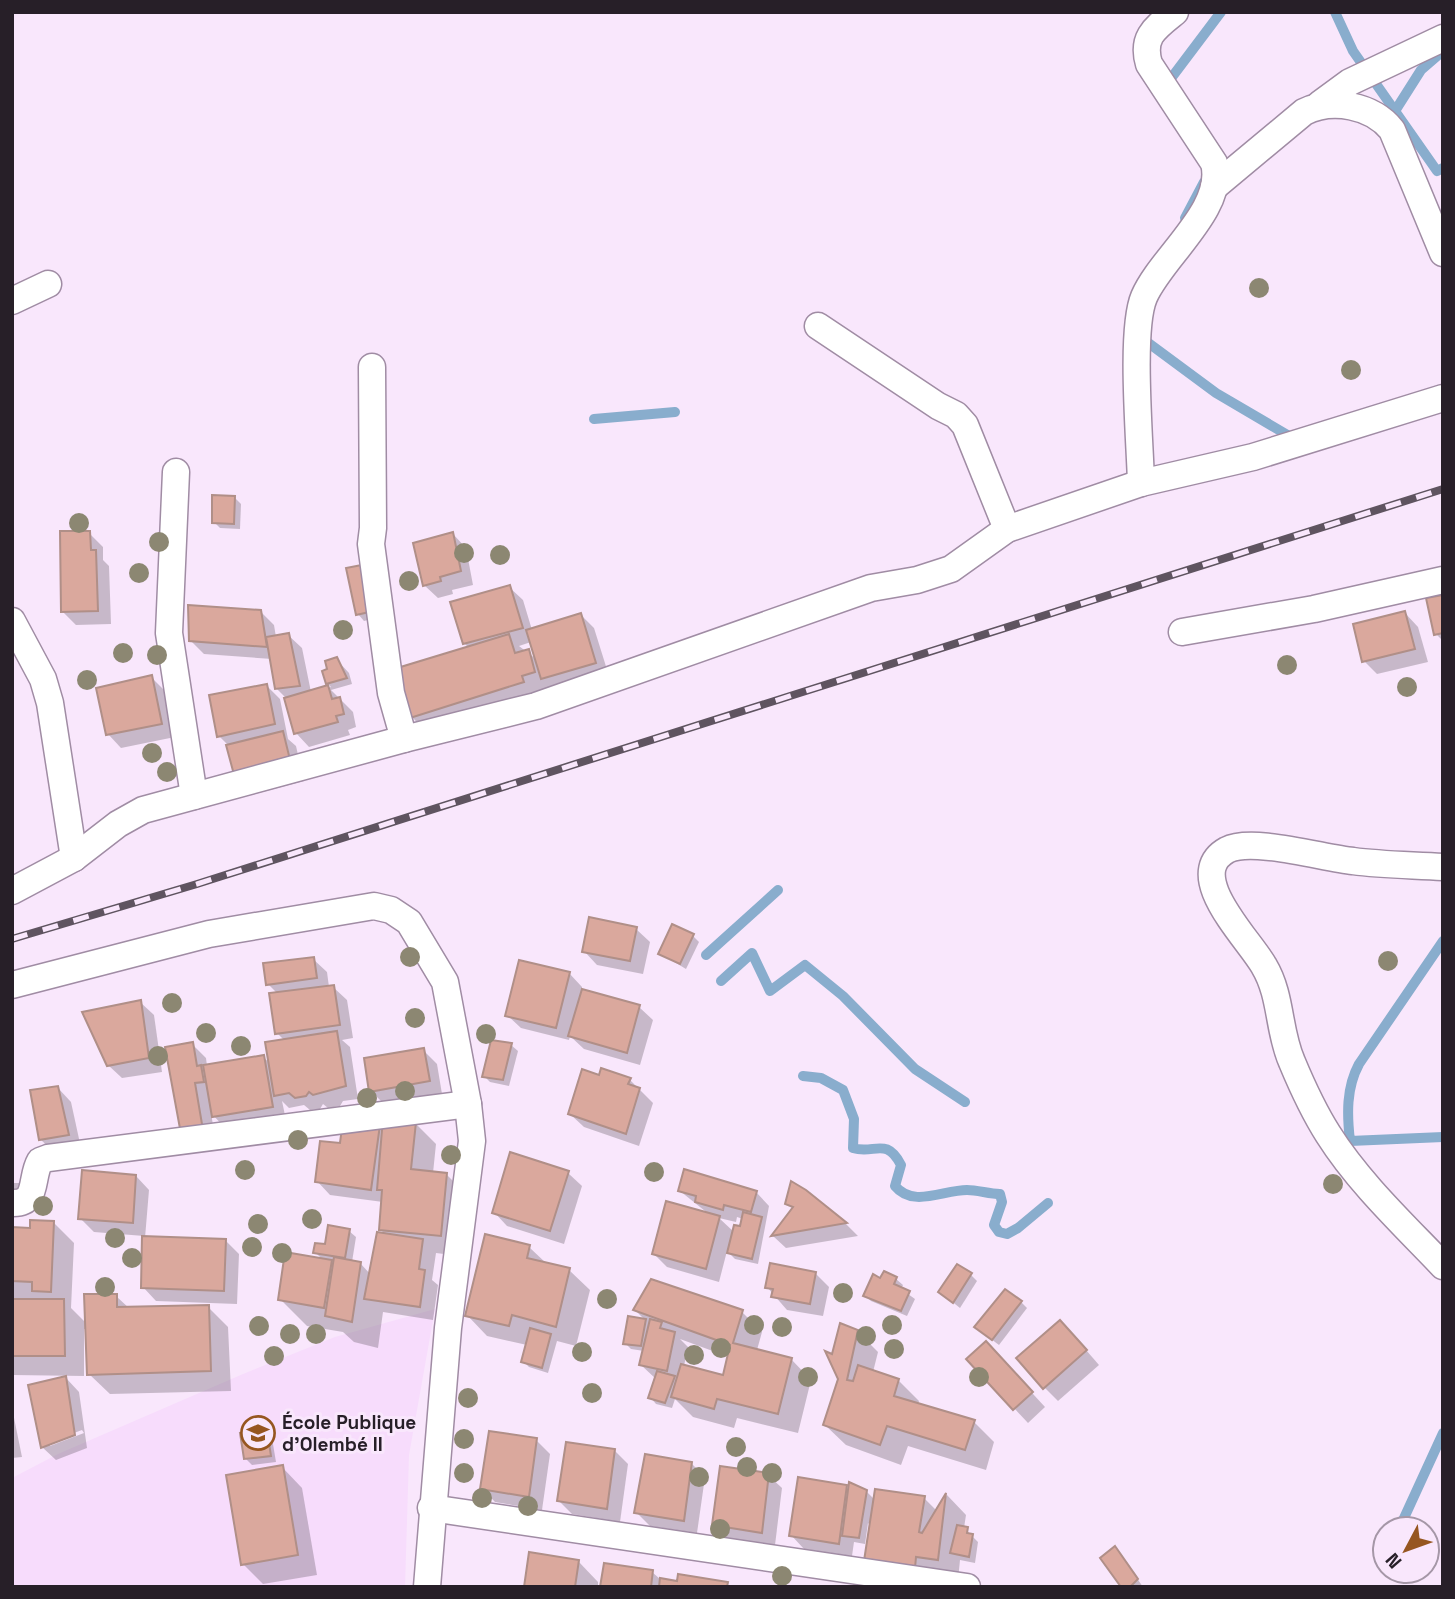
<svg xmlns="http://www.w3.org/2000/svg" width="1455" height="1599" font-family="'Space Grotesk',sans-serif">
<style>
.built{fill:#f7dcfc}
.shadow{fill:#0003;fill-rule:evenodd}
.lines{fill:none;stroke-linecap:round;stroke-linejoin:round}
.stream{stroke:#89adcd;stroke-width:10}
.building{fill:#daa89d;stroke:#b08f88;stroke-width:2}
.minor-casing{stroke:#a08ca4;stroke-width:29}
.minor{stroke:#fff;stroke-width:26}
.rail-casing{stroke:#5f5460;stroke-width:8}
.rail{stroke:#f9e7fc;stroke-width:5;stroke-dasharray:16;stroke-linecap:butt}
.tree{fill:#8c8772}
.labels{text-anchor:middle;stroke-width:6;stroke-linejoin:round;paint-order:stroke}
.poi-label{font-size:19px;font-weight:bold;fill:#271f28;stroke:#f9e7fc;text-anchor:start}
</style>
<rect width="100%" height="100%" fill="#f9e7fc"/>
<polygon class="built" points="435,1309 409,1455 405,1587 12,1587 12,1478 58,1454 243,1374 335,1337"/>
<g class="shadow">
<polygon points="234,497 241,504 240,529 220,528 214,522"/>
<polygon points="89,533 103,547 103,560 109,566 111,624 76,625 63,612"/>
<polygon points="453,534 466,548 473,585 452,590 453,594 438,598 424,585"/>
<polygon points="373,572 380,617 364,621 358,614"/>
<path d="M509,587L523,600L532,630L581,615L594,628L609,676L432,738L412,717L469,648L464,643ZM531,642L536,659L519,646Z"/>
<polygon points="1443,596 1443,641 1436,634"/>
<polygon points="261,612 274,625 276,637 288,635 302,648 311,692 331,687 327,683 330,670 336,659 349,673 352,684 331,690 353,712 356,727 348,730 350,735 309,747 296,733 286,698 277,689 272,659 204,654 191,641"/>
<polygon points="1405,613 1418,627 1428,662 1377,674 1364,661"/>
<polygon points="151,677 165,691 175,737 121,748 108,734"/>
<polygon points="267,686 280,699 288,739 296,746 304,781 251,795 237,781 229,746 219,736"/>
<polygon points="636,929 650,942 643,974 597,965 584,951"/>
<polygon points="693,936 699,942 686,969 661,954"/>
<polygon points="313,959 327,972 329,987 333,987 347,1000 353,1038 342,1040 350,1047 358,1099 343,1101 340,1106 328,1108 323,1104 320,1109 310,1110 304,1105 289,1108 282,1101 286,1120 227,1130 211,1113 216,1143 196,1146 192,1044 206,1058 207,1066 263,1057 271,1064 285,1041 277,1033 278,994 268,984"/>
<polygon points="569,973 582,987 582,990 639,1007 653,1020 640,1065 584,1049 570,1036 569,1040 521,1028 507,1015"/>
<polygon points="140,1002 154,1015 162,1072 122,1078 108,1065"/>
<polygon points="511,1045 518,1051 509,1086 490,1082 484,1076"/>
<polygon points="423,1050 437,1064 442,1094 384,1104 371,1091"/>
<polygon points="600,1077 630,1080 653,1103 639,1146 584,1127 570,1114"/>
<polygon points="58,1088 71,1102 81,1148 54,1152 40,1139"/>
<polygon points="415,1123 436,1144 433,1173 446,1174 467,1195 460,1256 436,1253 432,1280 438,1285 433,1320 383,1312 378,1348 354,1342 343,1332 307,1326 280,1299 323,1260 315,1252 349,1231 356,1237 352,1262 360,1263 372,1276 386,1235 380,1229 383,1202 330,1195 317,1181 341,1145 379,1127 384,1132"/>
<polygon points="568,1173 582,1186 564,1244 507,1226 494,1212"/>
<polygon points="136,1176 149,1190 145,1238 225,1240 239,1254 237,1304 156,1301 143,1287 144,1236 94,1232 80,1218"/>
<polygon points="12,1183 19,1183 25,1189 12,1205"/>
<polygon points="792,1184 846,1224 858,1236 786,1248 773,1236 793,1209 787,1203"/>
<path d="M680,1191L756,1192L769,1206L758,1264L735,1259L727,1251L719,1282L667,1267L654,1254L710,1215ZM737,1217L743,1219L741,1228L734,1232L719,1218L736,1222Z"/>
<polygon points="54,1223 74,1243 71,1308 87,1324 116,1296 130,1309 208,1307 228,1327 231,1391 110,1394 89,1374 87,1329 84,1329 84,1376 12,1375 12,1228 32,1230"/>
<polygon points="529,1247 547,1264 569,1270 590,1290 576,1346 557,1341 548,1373 529,1367 523,1361 527,1345 487,1336 467,1315"/>
<polygon points="815,1273 829,1287 823,1316 787,1310 767,1287"/>
<polygon points="884,1273 896,1279 903,1285 901,1289 915,1299 907,1316 871,1301 865,1295"/>
<polygon points="971,1275 977,1281 960,1308 940,1292"/>
<polygon points="1021,1302 1027,1308 999,1345 983,1333"/>
<path d="M635,1310L742,1312L762,1332L757,1350L791,1359L811,1380L798,1433L737,1418L734,1428L693,1417L675,1399L672,1408L656,1404L650,1397L656,1379L641,1365L644,1351L631,1349L625,1343L645,1320ZM680,1339L729,1357L724,1377L684,1366L688,1347Z"/>
<polygon points="857,1331 878,1352 873,1372 898,1380 919,1401 918,1405 974,1422 994,1442 986,1470 908,1446 901,1465 846,1445 825,1425 840,1379 834,1356"/>
<polygon points="1073,1335 1099,1365 1058,1401 1044,1387"/>
<polygon points="999,1357 1045,1407 1028,1423 968,1359"/>
<path d="M66,1378L79,1392L87,1448L56,1460L42,1447ZM82,1430L84,1433L50,1446V1442Z"/>
<polygon points="12,1408 22,1457 12,1458"/>
<polygon points="266,1431 272,1438 276,1462 252,1465 246,1459"/>
<polygon points="536,1440 550,1454 542,1510 495,1502 482,1488"/>
<polygon points="615,1451 628,1464 620,1522 572,1514 559,1501"/>
<polygon points="691,1463 705,1477 697,1533 650,1526 636,1512"/>
<polygon points="282,1467 302,1488 317,1575 263,1584 243,1564"/>
<polygon points="768,1475 782,1488 775,1545 727,1538 714,1524"/>
<polygon points="846,1487 850,1491 866,1491 875,1500 924,1498 937,1511 947,1495 966,1515 964,1528 978,1542 975,1563 960,1560 958,1580 935,1587 868,1523 865,1544 854,1542 852,1556 804,1549 791,1535"/>
<polygon points="1115,1548 1121,1555 1143,1587 1123,1587"/>
<polygon points="578,1561 598,1582 598,1587 525,1587"/>
<polygon points="652,1572 660,1579 727,1584 730,1587 602,1587"/>
</g>
<g class="lines">
<g class="stream">
<polyline points="1335,12 1353,51 1437,171 1443,168"/>
<polyline points="1171,85 1169,81 1221,12"/>
<polyline points="1395,111 1421,70 1443,51"/>
<polyline points="1185,218 1204,182"/>
<polyline points="1143,339 1216,393 1296,440"/>
<polyline points="594,419 675,412"/>
<path d="M1443,941L1359,1064C1346,1088 1347,1115 1350,1141L1443,1137"/>
<polyline points="706,955 778,890"/>
<polyline points="721,981 752,953 770,991 805,965 843,996 915,1069 965,1102"/>
<path d="M803,1076L821,1078L843,1090L854,1119L853,1148C874,1155 886,1136 901,1165L895,1186C913,1208 943,1190 967,1190C978,1190 989,1194 1000,1194L1002,1202L994,1225L999,1232L1007,1234L1018,1228L1048,1203"/>
<polyline points="1399,1529 1443,1433"/>
<polyline points="1384,1563 1385,1561"/>
</g>
</g>
<g class="building">
<polygon points="212,495 235,496 234,524 212,523"/>
<polygon points="60,531 90,531 91,550 96,550 98,611 61,612"/>
<polygon points="453,532 461,571 440,577 441,581 423,586 413,543"/>
<polygon points="367,564 374,611 356,615 346,568"/>
<polygon points="510,585 523,628 463,644 450,602"/>
<polygon points="1443,595 1443,633 1434,635 1426,598"/>
<polygon points="188,605 261,610 267,647 189,641"/>
<polygon points="1405,611 1415,649 1362,662 1353,624"/>
<polygon points="581,613 596,663 541,679 526,630"/>
<polygon points="289,633 300,686 275,689 266,637"/>
<polygon points="509,634 515,653 529,649 535,672 522,676 524,682 410,718 394,669"/>
<polygon points="337,657 347,678 326,684 322,671 327,669 325,661"/>
<polygon points="152,675 162,724 106,735 96,688"/>
<polygon points="267,684 275,724 217,737 209,695"/>
<polygon points="328,685 332,699 340,697 344,714 336,716 338,722 294,734 284,698"/>
<polygon points="283,731 292,768 236,782 226,745"/>
<polygon points="589,917 637,927 630,961 582,952"/>
<polygon points="672,924 694,934 680,964 658,954"/>
<polygon points="314,957 317,978 266,985 263,963"/>
<polygon points="519,960 570,972 556,1028 505,1016"/>
<polygon points="334,985 340,1025 275,1034 269,993"/>
<polygon points="582,989 640,1005 627,1053 568,1036"/>
<polygon points="141,1000 149,1058 107,1066 82,1012"/>
<polygon points="337,1031 346,1086 313,1095 309,1092 306,1096 295,1098 289,1093 274,1096 265,1042"/>
<polygon points="491,1040 512,1043 503,1080 482,1077"/>
<polygon points="193,1042 197,1066 201,1065 204,1082 195,1083 203,1130 181,1134 165,1047"/>
<polygon points="424,1048 430,1081 369,1092 364,1058"/>
<polygon points="264,1055 273,1107 212,1117 203,1065"/>
<polygon points="601,1068 631,1078 628,1084 640,1088 626,1134 568,1114 582,1069 599,1075"/>
<polygon points="58,1086 69,1135 39,1140 30,1090"/>
<polygon points="383,1118 416,1122 411,1169 447,1173 441,1236 379,1230 382,1190 377,1190"/>
<polygon points="343,1120 380,1125 371,1190 315,1182 320,1141 340,1143"/>
<polygon points="510,1152 569,1171 550,1231 492,1213"/>
<polygon points="684,1169 757,1191 751,1212 724,1205 723,1210 695,1202 696,1196 678,1191"/>
<polygon points="82,1170 136,1175 133,1223 78,1219"/>
<polygon points="791,1181 806,1190 847,1223 771,1236 793,1207 785,1204"/>
<polygon points="666,1201 720,1216 706,1269 652,1254"/>
<polygon points="743,1212 762,1217 752,1259 727,1253 734,1225 740,1226"/>
<polygon points="30,1220 54,1221 51,1292 32,1291 32,1282 12,1281 12,1227 30,1228"/>
<polygon points="328,1225 350,1229 345,1258 313,1253 315,1243 325,1244"/>
<polygon points="377,1232 423,1239 419,1269 425,1270 420,1307 364,1299"/>
<polygon points="485,1234 530,1245 527,1258 570,1268 556,1327 512,1315 509,1326 465,1316"/>
<polygon points="142,1236 226,1239 224,1291 141,1288"/>
<polygon points="285,1252 332,1260 324,1308 278,1300"/>
<polygon points="334,1257 361,1262 352,1322 325,1316"/>
<polygon points="770,1263 816,1272 810,1304 771,1297 773,1289 765,1288"/>
<polygon points="957,1264 972,1273 953,1303 938,1292"/>
<polygon points="884,1271 897,1277 894,1284 910,1291 901,1311 863,1296 873,1274 880,1278"/>
<polygon points="651,1279 743,1310 733,1343 792,1358 778,1414 717,1399 714,1409 671,1397 681,1364 723,1375 730,1345 633,1310"/>
<polygon points="1005,1289 1022,1301 992,1340 974,1327"/>
<polygon points="84,1294 117,1294 117,1307 209,1305 211,1371 87,1375"/>
<polygon points="12,1299 64,1299 65,1356 12,1356"/>
<polygon points="628,1316 646,1319 641,1346 623,1344"/>
<polygon points="650,1319 662,1322 660,1328 675,1332 667,1371 639,1365"/>
<polygon points="1060,1320 1087,1350 1043,1389 1016,1358"/>
<polygon points="840,1323 858,1330 847,1380 853,1381 858,1365 899,1379 894,1396 975,1420 965,1450 887,1426 880,1445 823,1425 838,1379 825,1351 832,1354"/>
<polygon points="530,1328 551,1334 542,1368 521,1362"/>
<polygon points="986,1341 1033,1392 1013,1410 966,1359"/>
<polygon points="657,1371 675,1376 665,1403 648,1398"/>
<polygon points="66,1376 75,1435 41,1448 28,1385"/>
<polygon points="267,1430 271,1456 244,1459 240,1433"/>
<polygon points="489,1431 537,1438 529,1497 480,1489"/>
<polygon points="566,1442 615,1449 607,1509 557,1501"/>
<polygon points="645,1454 692,1462 684,1521 634,1513"/>
<polygon points="283,1465 298,1555 241,1565 226,1475"/>
<polygon points="720,1466 769,1473 762,1533 712,1525"/>
<polygon points="798,1477 847,1485 839,1544 789,1536"/>
<polygon points="849,1482 867,1490 859,1538 842,1536"/>
<polygon points="875,1489 925,1496 919,1532 922,1533 946,1493 938,1560 916,1557 915,1568 864,1561"/>
<polygon points="957,1525 968,1527 967,1533 973,1534 969,1557 950,1553"/>
<polygon points="1115,1546 1138,1579 1130,1587 1121,1587 1100,1558"/>
<polygon points="529,1552 579,1560 575,1587 524,1587"/>
<polygon points="604,1563 653,1570 651,1587 600,1587"/>
<polygon points="678,1574 728,1582 727,1587 659,1587 660,1578 677,1581"/>
</g>
<g class="lines">
<g class="minor-casing">
<g id="minor">
<polyline points="1320,104 1350,82 1443,38"/>
<path d="M1214,187L1304,112C1332,98 1372,105 1392,130L1443,253"/>
<polyline points="12,301 48,284"/>
<polyline points="818,326 938,406 956,415 965,425 1007,529"/>
<polyline points="176,472 169,633 194,796"/>
<path d="M1141,483C1140,442 1130,330 1144,297C1161,257 1226,209 1214,163L1149,64C1141,37 1155,28 1175,12"/>
<polyline points="12,621 43,679 50,703 74,858"/>
<polyline points="1182,632 1314,609 1443,580"/>
<polyline points="404,739 536,706 871,588 917,580 951,569 1007,529 1141,483 1253,457 1443,398"/>
<path d="M1443,867C1413,865 1382,865 1353,861C1323,858 1252,837 1227,850C1182,875 1249,939 1264,966C1282,996 1278,1031 1292,1062C1302,1086 1314,1112 1328,1134C1359,1183 1403,1224 1443,1266"/>
<polyline points="12,891 74,858 118,824 143,810 404,739 391,693 371,544 373,528 372,367"/>
<polyline points="12,985 209,934 374,906 391,910 409,922 445,982 468,1104 472,1141 448,1328 427,1587"/>
<path d="M12,1203C39,1204 30,1178 40,1161L48,1158L468,1104"/>
<polyline points="431,1508 967,1587"/>
</g>
</g>
<use href="#minor" class="minor"/>
<g class="rail-casing">
<polyline id="rail" points="12,939 197,884 1443,489"/>
</g>
<use href="#rail" class="rail"/>
</g>
<g class="tree">
<circle cx="1259" cy="288" r="10"/>
<circle cx="1351" cy="370" r="10"/>
<circle cx="79" cy="523" r="10"/>
<circle cx="159" cy="542" r="10"/>
<circle cx="464" cy="553" r="10"/>
<circle cx="500" cy="555" r="10"/>
<circle cx="139" cy="573" r="10"/>
<circle cx="409" cy="581" r="10"/>
<circle cx="343" cy="630" r="10"/>
<circle cx="123" cy="653" r="10"/>
<circle cx="157" cy="655" r="10"/>
<circle cx="1287" cy="665" r="10"/>
<circle cx="87" cy="680" r="10"/>
<circle cx="1407" cy="687" r="10"/>
<circle cx="152" cy="753" r="10"/>
<circle cx="167" cy="772" r="10"/>
<circle cx="410" cy="957" r="10"/>
<circle cx="1388" cy="961" r="10"/>
<circle cx="172" cy="1003" r="10"/>
<circle cx="415" cy="1018" r="10"/>
<circle cx="206" cy="1033" r="10"/>
<circle cx="486" cy="1034" r="10"/>
<circle cx="241" cy="1046" r="10"/>
<circle cx="158" cy="1056" r="10"/>
<circle cx="405" cy="1091" r="10"/>
<circle cx="367" cy="1098" r="10"/>
<circle cx="298" cy="1140" r="10"/>
<circle cx="451" cy="1155" r="10"/>
<circle cx="245" cy="1170" r="10"/>
<circle cx="654" cy="1172" r="10"/>
<circle cx="1333" cy="1184" r="10"/>
<circle cx="43" cy="1206" r="10"/>
<circle cx="312" cy="1219" r="10"/>
<circle cx="258" cy="1224" r="10"/>
<circle cx="115" cy="1238" r="10"/>
<circle cx="252" cy="1247" r="10"/>
<circle cx="282" cy="1253" r="10"/>
<circle cx="132" cy="1258" r="10"/>
<circle cx="105" cy="1287" r="10"/>
<circle cx="843" cy="1293" r="10"/>
<circle cx="607" cy="1299" r="10"/>
<circle cx="754" cy="1325" r="10"/>
<circle cx="892" cy="1325" r="10"/>
<circle cx="259" cy="1326" r="10"/>
<circle cx="782" cy="1327" r="10"/>
<circle cx="290" cy="1334" r="10"/>
<circle cx="316" cy="1334" r="10"/>
<circle cx="866" cy="1336" r="10"/>
<circle cx="721" cy="1348" r="10"/>
<circle cx="894" cy="1349" r="10"/>
<circle cx="582" cy="1352" r="10"/>
<circle cx="694" cy="1355" r="10"/>
<circle cx="274" cy="1356" r="10"/>
<circle cx="808" cy="1377" r="10"/>
<circle cx="979" cy="1377" r="10"/>
<circle cx="592" cy="1393" r="10"/>
<circle cx="468" cy="1398" r="10"/>
<circle cx="464" cy="1439" r="10"/>
<circle cx="736" cy="1447" r="10"/>
<circle cx="747" cy="1467" r="10"/>
<circle cx="464" cy="1473" r="10"/>
<circle cx="772" cy="1473" r="10"/>
<circle cx="699" cy="1477" r="10"/>
<circle cx="482" cy="1498" r="10"/>
<circle cx="528" cy="1506" r="10"/>
<circle cx="720" cy="1529" r="10"/>
<circle cx="782" cy="1576" r="10"/>
</g>
<defs>
<g id="school-ring" transform="scale(1.75)"><circle r="9.5" fill="#f9e7fc" stroke="#965620" stroke-width="1.5"/><path d="M0-5L7-2L0 1L-7-2ZM-4 1L0 2.5L4 1V4Q0 6-4 4Z" fill="#965620"/></g>
</defs>
<g fill-rule="evenodd">
<use href="#school-ring" x="258" y="1433"/>
</g>
<g class="labels">
<g class="poi-label">
<text x="282" y="1429">École Publique<tspan x="282" dy="22">d'Olembé II</tspan></text>
</g>
</g>
<rect width="1455" height="1599" fill="none" stroke="#271f28" stroke-width="28"/>
<g transform="translate(1406 1550) rotate(229)"><circle r="33" fill="#f9e7fc" stroke="#a597a7" stroke-width="2"/>
<path d="M0-5L12 26L0 18L-12 26Z" fill="#965620"/>
<text y="-10" font-size="19" font-weight="bold" text-anchor="middle" fill="#271f28">N</text>
</g>
</svg>
